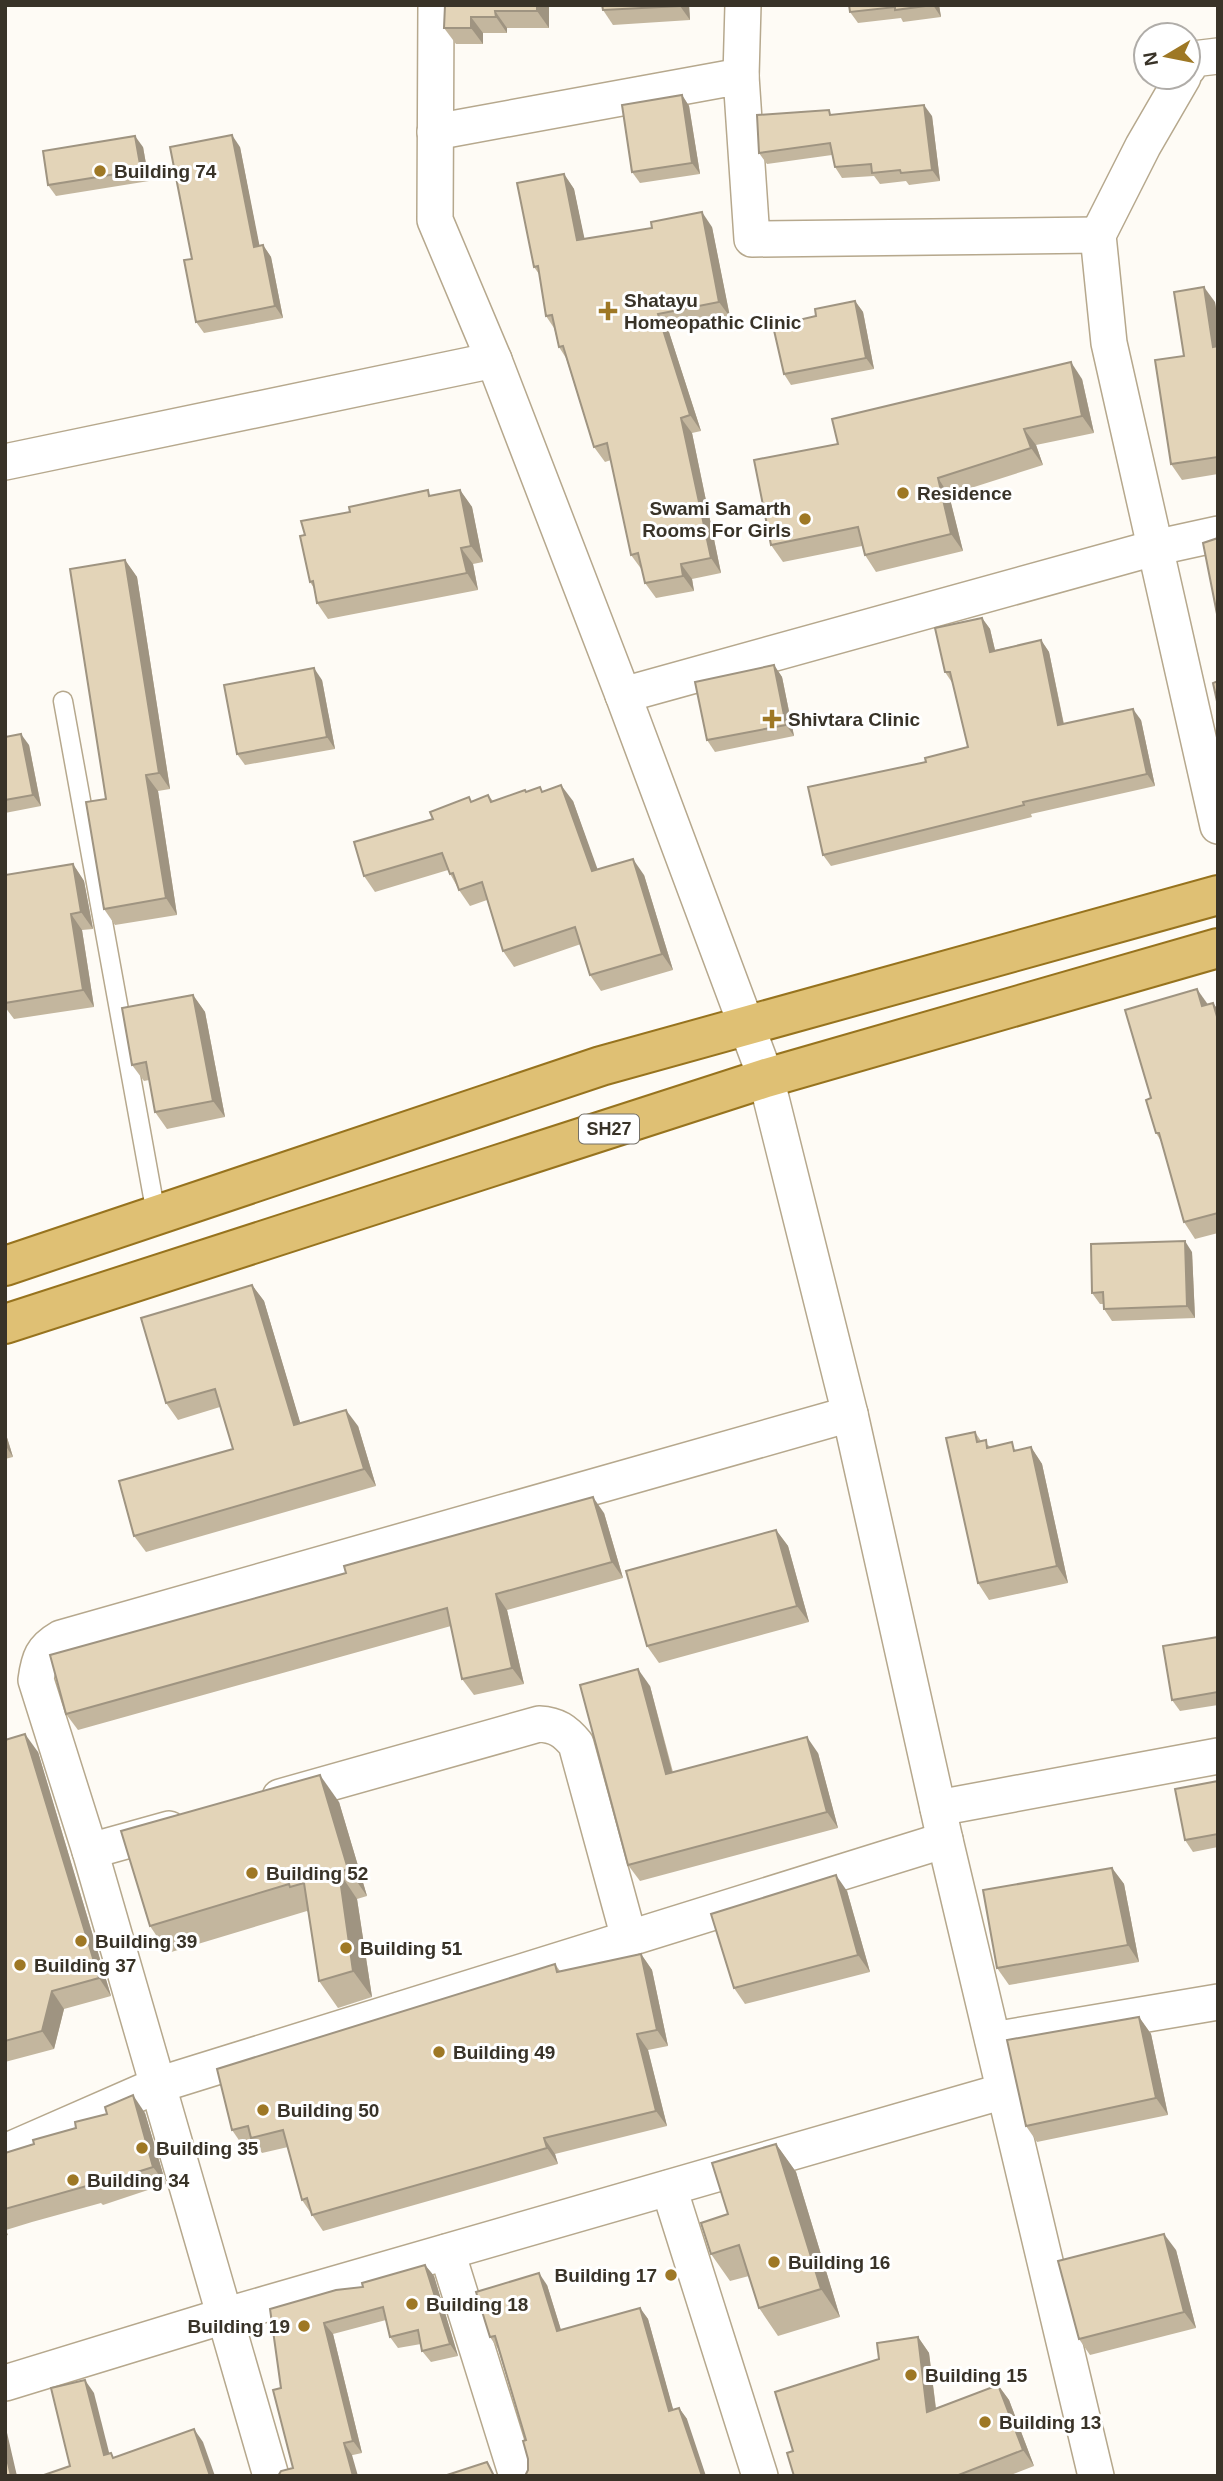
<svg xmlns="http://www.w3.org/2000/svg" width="1223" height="2481" font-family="Helvetica,sans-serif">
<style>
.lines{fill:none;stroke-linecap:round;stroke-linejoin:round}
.lane-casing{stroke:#b6a88d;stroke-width:21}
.street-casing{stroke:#b6a88d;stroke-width:38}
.primary-casing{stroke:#97731e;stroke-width:42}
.lane{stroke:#fff;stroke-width:18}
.street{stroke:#fff;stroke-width:35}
.primary{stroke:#dfc074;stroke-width:38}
.wall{fill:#c3b69e}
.shaded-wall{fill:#9f9481}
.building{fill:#e3d4b8;stroke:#9f9481;stroke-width:2}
.poi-dot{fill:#9e7825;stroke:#fff;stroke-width:2.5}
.labels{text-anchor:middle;stroke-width:6;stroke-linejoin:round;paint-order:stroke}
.shield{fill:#fff;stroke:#747068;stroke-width:2}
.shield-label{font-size:18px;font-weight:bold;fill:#393328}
.poi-label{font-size:19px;font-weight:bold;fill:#393328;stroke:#fff;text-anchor:start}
</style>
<rect width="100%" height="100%" fill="#fefbf5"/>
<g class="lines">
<g class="lane-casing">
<polyline id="lane" points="63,701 156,1214"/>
</g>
<g class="street-casing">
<g id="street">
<polyline points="436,5 435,220 494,360 623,695 766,1078 850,1414 945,1840 1096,2476"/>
<polyline points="1188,68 1193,59 1218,56"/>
<polyline points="741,76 743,5"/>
<polyline points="1183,77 1143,146 1098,235 1109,343 1218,826"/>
<polyline points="435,132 741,76 752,239 1098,235"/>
<polyline points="5,462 494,360"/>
<polyline points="623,695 1154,548 1218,534"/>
<path d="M280,1797L539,1724C557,1725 565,1731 576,1744L629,1938"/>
<polyline points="938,1808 1218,1756"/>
<polyline points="90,1851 169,1829"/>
<polyline points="993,2040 1218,2002"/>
<polyline points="5,2152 158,2085 945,1840"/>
<polyline points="669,2188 760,2476"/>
<polyline points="447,2252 517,2476"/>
<polyline points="5,2383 224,2316 1004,2091"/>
<path d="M271,2476L90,1851L36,1680C39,1658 42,1649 61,1638L850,1414"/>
</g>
</g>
<g class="primary-casing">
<g id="primary">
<polyline points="5,1266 601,1066 1218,895"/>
<polyline points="5,1324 766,1078 1218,948"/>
</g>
</g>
<use href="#lane" class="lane"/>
<use href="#street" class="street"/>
<use href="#primary" class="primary"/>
</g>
<g class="wall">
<polygon points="445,5 549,5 549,28 507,28 507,33 483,33 483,44 456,44 444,28"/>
<polygon points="602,5 689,5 690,20 613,25 603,10"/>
<polygon points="849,5 939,5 941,17 903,22 901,18 858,23 850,12"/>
<polygon points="682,95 689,106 700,174 640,183 632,172"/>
<polygon points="833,115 932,116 940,181 909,185 906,181 880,184 874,176 842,178 835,167 832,155 767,164 759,153"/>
<polygon points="143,147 149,181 56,196 48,185"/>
<polygon points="240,147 259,246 263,245 271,257 283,318 204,333 196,322 192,259"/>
<polygon points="564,174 574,189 584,239 712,227 730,317 668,329 701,431 692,433 721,573 692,579 694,591 656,598 645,583 642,570 631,555 611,460 605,462 594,447 566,358 559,347 554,328 546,316 539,274 534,267"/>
<polygon points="855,301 863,312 874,369 791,385 784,374 816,316"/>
<polygon points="1215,302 1218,322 1218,474 1182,480 1171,464 1184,356"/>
<polygon points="1082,379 1094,433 1036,445 1043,465 949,495 963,551 876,572 865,555 862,546 783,562 771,545 838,444"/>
<polygon points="460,490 472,507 483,562 473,564 478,590 328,619 317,603 314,588 310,582 432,496"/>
<polygon points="125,560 137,577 170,789 158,791 177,915 115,925 104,909 106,799"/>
<polygon points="982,618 990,629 995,650 1041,640 1049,652 1064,724 1141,720 1155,786 1031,814 1032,817 831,866 823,855 926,762 968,747 953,684 945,672"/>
<polygon points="774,665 782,677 794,736 715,752 707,740"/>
<polygon points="322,680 335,749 245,765 237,754"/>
<polygon points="5,737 29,745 41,806 5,813"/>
<polygon points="525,790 527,792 543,791 573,801 597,870 644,875 673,970 601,991 590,975 581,944 514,967 503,951 487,900 470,906 459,890 448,870 375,892 364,876 433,819 488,795 493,801"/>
<polygon points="73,864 84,881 93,929 82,930 94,1007 14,1019 5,1007 5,875"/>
<polygon points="193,995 205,1012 225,1117 167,1129 155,1112 149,1080 144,1081 132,1065"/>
<polygon points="1213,1003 1218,1010 1218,1233 1195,1239 1184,1222 1161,1141 1156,1133 1151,1098 1208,1005"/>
<polygon points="1192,1252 1195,1318 1112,1321 1104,1309 1103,1304 1100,1304 1092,1293"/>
<polygon points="252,1285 264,1301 300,1423 358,1426 376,1486 146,1552 134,1536 233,1449 220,1407 178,1420 166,1403"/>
<polygon points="5,1431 13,1457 5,1459"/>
<polygon points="975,1432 981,1441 991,1447 1018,1450 1031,1447 1042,1464 1068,1583 989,1600 978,1583"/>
<polygon points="604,1513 623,1578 507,1610 524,1684 474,1695 462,1679 451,1626 78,1730 66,1714"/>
<polygon points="776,1530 788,1546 809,1622 659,1663 647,1646"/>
<polygon points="1218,1637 1218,1705 1180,1711 1172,1700"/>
<polygon points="650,1686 673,1772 818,1753 838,1828 640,1881 628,1865"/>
<polygon points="5,1740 38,1752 111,1996 64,2009 54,2049 5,2062"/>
<polygon points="1218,1781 1218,1847 1193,1852 1185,1840"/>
<polygon points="339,1802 367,1896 357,1899 372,1997 338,2008 319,1981 309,1913 307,1911 168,1953 150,1926"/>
<polygon points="1112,1868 1124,1884 1139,1962 1009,1985 997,1968"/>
<polygon points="847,1891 870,1972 745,2004 734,1988"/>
<polygon points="641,1954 652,1970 668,2046 648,2050 667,2126 555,2154 558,2164 323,2231 302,2200 288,2147 262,2153 255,2143 243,2146 232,2130 555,1964 560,1971"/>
<polygon points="1139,2017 1151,2034 1168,2115 1037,2142 1026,2126"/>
<polygon points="145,2113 166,2184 103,2205 101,2203 32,2222 6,2230 8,2235 5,2236 5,2153"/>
<polygon points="776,2144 796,2172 840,2317 778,2336 759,2308 749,2276 730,2281 711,2254 728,2214"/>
<polygon points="1176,2250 1196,2328 1090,2355 1079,2339"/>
<polygon points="425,2265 434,2276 458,2356 431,2362 422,2351 421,2344 398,2348 390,2337 386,2320 333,2334 362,2453 293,2468 270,2309 363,2287"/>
<polygon points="547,2285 561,2330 640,2308 648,2319 673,2410 679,2408 687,2419 528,2470 526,2440 498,2349 490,2337"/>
<polygon points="918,2337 929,2353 936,2408 998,2385 1009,2400 1034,2466 1008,2476 794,2476 793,2451"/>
</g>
<g class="shaded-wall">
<polygon points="537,5 549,5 549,28 537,11"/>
<polygon points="680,5 689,5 690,20 680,6"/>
<polygon points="933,5 939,5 941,17"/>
<polygon points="495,11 507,28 507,33 496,17"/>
<polygon points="471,17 483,33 483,44 471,28"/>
<polygon points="682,95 689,106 700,174 692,163"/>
<polygon points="924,105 932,116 940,181 932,170"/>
<polygon points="232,135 240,147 262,258 254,247"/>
<polygon points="135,136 143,147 149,181 141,170"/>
<polygon points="564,174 574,189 588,255 577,240"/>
<polygon points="702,212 712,227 730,317 719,302"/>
<polygon points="263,245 271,257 283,318 275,306"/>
<polygon points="1204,287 1215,302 1218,322 1218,353 1213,347"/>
<polygon points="855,301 863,312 874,369 866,358"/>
<polygon points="658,314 668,329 701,431 690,415"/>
<polygon points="1071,362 1082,379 1094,433 1082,416"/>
<polygon points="681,418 692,433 721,573 711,558"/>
<polygon points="1024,429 1036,445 1043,465 1031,448"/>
<polygon points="938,478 949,495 963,551 951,534"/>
<polygon points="460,490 472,507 483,562 471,546"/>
<polygon points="461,548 473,564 478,590 467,573"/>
<polygon points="125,560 137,577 170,789 159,773"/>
<polygon points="681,564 692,579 694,591 683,576"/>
<polygon points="982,618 990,629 998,663 990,652"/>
<polygon points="1041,640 1049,652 1066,736 1058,725"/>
<polygon points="774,665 782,677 794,736 786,725"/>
<polygon points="314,668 322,680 335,749 327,737"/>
<polygon points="1133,709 1141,720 1155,786 1147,774"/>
<polygon points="21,734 29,745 41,806 33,795"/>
<polygon points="146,775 158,791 177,915 166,898"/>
<polygon points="561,785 573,801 604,887 592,871"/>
<polygon points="633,859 644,875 673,970 662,954"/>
<polygon points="73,864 84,881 93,929 81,912"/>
<polygon points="71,914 82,930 94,1007 83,990"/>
<polygon points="1197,989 1209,1006 1202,1006"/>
<polygon points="193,995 205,1012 225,1117 213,1101"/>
<polygon points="1213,1003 1218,1010 1218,1020"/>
<polygon points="1185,1241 1192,1252 1195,1318 1187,1306"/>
<polygon points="252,1285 264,1301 306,1442 294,1425"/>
<polygon points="346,1410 358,1426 376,1486 364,1469"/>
<polygon points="5,1431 13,1457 5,1445"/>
<polygon points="1031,1447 1042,1464 1068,1583 1057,1566"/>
<polygon points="593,1497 604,1513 623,1578 612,1562"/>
<polygon points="776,1530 788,1546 809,1622 797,1606"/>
<polygon points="496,1594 507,1610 524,1684 512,1668"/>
<polygon points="638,1669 650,1686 677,1791 666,1774"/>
<polygon points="25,1734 38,1752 111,1996 99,1978"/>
<polygon points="807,1737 818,1753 838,1828 827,1812"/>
<polygon points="320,1775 339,1802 367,1896 348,1869"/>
<polygon points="1112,1868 1124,1884 1139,1962 1128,1945"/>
<polygon points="339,1872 357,1899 372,1997 353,1971"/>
<polygon points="836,1875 847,1891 870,1972 858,1955"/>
<polygon points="641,1954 652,1970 668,2046 657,2030"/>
<polygon points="52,1991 64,2009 54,2049 42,2031"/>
<polygon points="1139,2017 1151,2034 1168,2115 1156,2098"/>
<polygon points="637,2034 648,2050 667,2126 656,2111"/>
<polygon points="133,2095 145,2113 166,2184 153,2167"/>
<polygon points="544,2138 555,2154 558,2164 547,2148"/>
<polygon points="776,2144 796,2172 840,2317 821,2289"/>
<polygon points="1164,2234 1176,2250 1196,2328 1184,2312"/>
<polygon points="425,2265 434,2276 458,2356 450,2344"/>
<polygon points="539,2273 547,2285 565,2343 557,2331"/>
<polygon points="640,2308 648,2319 677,2423 669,2411"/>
<polygon points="324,2323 333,2334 362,2453 353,2441"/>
<polygon points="918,2337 929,2353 938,2427 927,2412"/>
<polygon points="85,2380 94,2393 113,2468 104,2455"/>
<polygon points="998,2385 1009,2400 1034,2466 1023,2450"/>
<polygon points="679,2408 687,2419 706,2476 702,2476"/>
<polygon points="5,2424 17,2476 11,2476 5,2450"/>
<polygon points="194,2429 203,2442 215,2476 210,2476"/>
<polygon points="344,2443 352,2455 358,2476 353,2476"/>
</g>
<g class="building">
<polygon points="445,5 537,5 537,11 495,11 496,17 471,17 471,28 444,28"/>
<polygon points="602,5 680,5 680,6 603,10"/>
<polygon points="849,5 933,5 895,10 895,7 850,12"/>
<polygon points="682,95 692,163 632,172 622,105"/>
<polygon points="924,105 932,170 901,173 900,170 872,173 871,164 835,167 830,143 759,153 757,115 829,110 830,115"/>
<polygon points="232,135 254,247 263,245 275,306 196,322 184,260 192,259 170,147"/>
<polygon points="135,136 141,170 48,185 43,151"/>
<polygon points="564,174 577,240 652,228 651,222 702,212 719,302 658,314 690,415 681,418 711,558 681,564 683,576 645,583 638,553 631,555 607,443 594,447 563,346 559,347 552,315 546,316 538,266 534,267 517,183"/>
<polygon points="1204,287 1213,347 1218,346 1218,457 1171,464 1155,360 1184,356 1174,292"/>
<polygon points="855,301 866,358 784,374 773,326 816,316 815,309"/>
<polygon points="1071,362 1082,416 1024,429 1031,448 938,478 951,534 865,555 858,527 771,545 754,460 838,444 832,419"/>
<polygon points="428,490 429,496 460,490 471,546 461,548 467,573 317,603 313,581 310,582 300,536 305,535 301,521 350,512 349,507"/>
<polygon points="1218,538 1218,619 1203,543"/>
<polygon points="125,560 159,773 146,775 166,898 104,909 86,802 106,799 70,569"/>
<polygon points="982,618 990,652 1041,640 1058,725 1133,709 1147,774 1023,802 1024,805 823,855 808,787 926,762 925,758 968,747 950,672 945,672 935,628"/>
<polygon points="774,665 786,725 707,740 695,682"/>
<polygon points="314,668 327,737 237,754 224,685"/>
<polygon points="1218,681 1218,706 1213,683"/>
<polygon points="21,734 33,795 5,800 5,737"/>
<polygon points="561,785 592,871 633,859 662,954 590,975 575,927 503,951 482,882 459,890 453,873 450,874 442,853 364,876 354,842 433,819 430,812 469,797 471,802 488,795 491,802 525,790 526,792 540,787 542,792"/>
<polygon points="73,864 81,912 71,914 83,990 5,1003 5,875"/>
<polygon points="1197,989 1202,1006 1213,1003 1218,1020 1218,1213 1184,1222 1159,1133 1156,1133 1146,1100 1151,1098 1125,1010"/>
<polygon points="193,995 213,1101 155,1112 146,1062 132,1065 122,1008"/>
<polygon points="1185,1241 1187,1306 1104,1309 1103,1292 1092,1293 1091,1244"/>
<polygon points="252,1285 294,1425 346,1410 364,1469 134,1536 119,1481 233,1449 215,1389 166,1403 141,1318"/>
<polygon points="975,1432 977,1442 986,1440 987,1448 1012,1442 1014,1451 1031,1447 1057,1566 978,1583 946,1438"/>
<polygon points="593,1497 612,1562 496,1594 512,1668 462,1679 447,1608 66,1714 50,1655 346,1573 344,1566"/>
<polygon points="776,1530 797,1606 647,1646 626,1571"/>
<polygon points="1218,1637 1218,1692 1172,1700 1163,1646"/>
<polygon points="638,1669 666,1774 807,1737 827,1812 628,1865 580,1685"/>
<polygon points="25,1734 99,1978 52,1991 42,2031 5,2041 5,1740"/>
<polygon points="320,1775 348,1869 339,1872 353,1971 319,1981 304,1883 290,1887 289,1884 150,1926 121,1831"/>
<polygon points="1218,1781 1218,1834 1185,1840 1175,1789"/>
<polygon points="1112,1868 1128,1945 997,1968 983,1890"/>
<polygon points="836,1875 858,1955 734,1988 711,1914"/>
<polygon points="641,1954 657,2030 637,2034 656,2111 544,2138 547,2148 312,2215 307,2198 302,2200 283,2130 251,2138 248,2126 232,2130 217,2069 555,1964 557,1972"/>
<polygon points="1139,2017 1156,2098 1026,2126 1007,2040"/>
<polygon points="133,2095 153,2167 90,2187 90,2185 5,2209 5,2153 34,2144 33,2140 76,2128 75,2122 107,2114 105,2107"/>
<polygon points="776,2144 821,2289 759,2308 739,2245 711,2254 701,2223 728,2214 712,2163"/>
<polygon points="1164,2234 1184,2312 1079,2339 1058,2261"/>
<polygon points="425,2265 450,2344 422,2351 418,2330 390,2337 383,2307 324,2323 353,2441 344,2443 353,2476 278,2476 281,2471 293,2468 273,2390 281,2388 270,2309 336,2290 363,2287 362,2283"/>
<polygon points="539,2273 557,2331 640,2308 669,2411 679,2408 702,2476 525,2476 528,2470 528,2459 523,2441 526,2440 495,2336 490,2337 476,2292"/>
<polygon points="918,2337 927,2412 998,2385 1023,2450 956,2476 794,2476 787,2453 793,2451 775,2392 879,2359 877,2343"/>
<polygon points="85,2380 104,2455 111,2453 113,2458 194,2429 210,2476 41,2476 70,2466 51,2388"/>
<polygon points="5,2450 11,2476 5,2476"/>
<polygon points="487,2462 494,2476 444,2476"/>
</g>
<g class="poi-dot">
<circle cx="100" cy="171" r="7"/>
<path d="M604.5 300.5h7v7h7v7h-7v7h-7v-7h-7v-7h7z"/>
<circle cx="903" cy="493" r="7"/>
<circle cx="805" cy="519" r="7"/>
<path d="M768.5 708.5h7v7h7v7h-7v7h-7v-7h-7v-7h7z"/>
<circle cx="252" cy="1873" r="7"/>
<circle cx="81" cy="1941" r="7"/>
<circle cx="346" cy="1948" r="7"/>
<circle cx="20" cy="1965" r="7"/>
<circle cx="439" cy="2052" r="7"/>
<circle cx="263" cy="2110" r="7"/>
<circle cx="142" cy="2148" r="7"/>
<circle cx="73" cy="2180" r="7"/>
<circle cx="774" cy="2262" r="7"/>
<circle cx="671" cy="2275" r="7"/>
<circle cx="412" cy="2304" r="7"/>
<circle cx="304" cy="2326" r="7"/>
<circle cx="911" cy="2375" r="7"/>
<circle cx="985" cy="2422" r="7"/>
</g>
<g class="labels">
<rect class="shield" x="579" y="1114.5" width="60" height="29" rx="5"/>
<g class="shield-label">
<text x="609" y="1135">SH27</text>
</g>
<g class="poi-label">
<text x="114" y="178">Building 74</text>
<text x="624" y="307">Shatayu<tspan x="624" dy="22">Homeopathic Clinic</tspan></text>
<text x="917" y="500">Residence</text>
<text x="791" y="515" text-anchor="end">Swami Samarth<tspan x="791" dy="22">Rooms For Girls</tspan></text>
<text x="788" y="726">Shivtara Clinic</text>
<text x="266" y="1880">Building 52</text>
<text x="95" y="1948">Building 39</text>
<text x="360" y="1955">Building 51</text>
<text x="34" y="1972">Building 37</text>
<text x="453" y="2059">Building 49</text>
<text x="277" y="2117">Building 50</text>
<text x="156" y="2155">Building 35</text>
<text x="87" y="2187">Building 34</text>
<text x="788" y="2269">Building 16</text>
<text x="657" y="2282" text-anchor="end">Building 17</text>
<text x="426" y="2311">Building 18</text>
<text x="290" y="2333" text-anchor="end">Building 19</text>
<text x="925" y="2382">Building 15</text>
<text x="999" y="2429">Building 13</text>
</g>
</g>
<rect width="1223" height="2481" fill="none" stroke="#393328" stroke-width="14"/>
<g transform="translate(1167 56) rotate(260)"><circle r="33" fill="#ffffff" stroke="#b0ada9" stroke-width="2"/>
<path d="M0-5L12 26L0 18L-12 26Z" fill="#9e7825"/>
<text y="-10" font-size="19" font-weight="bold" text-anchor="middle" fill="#393328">N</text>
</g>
</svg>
